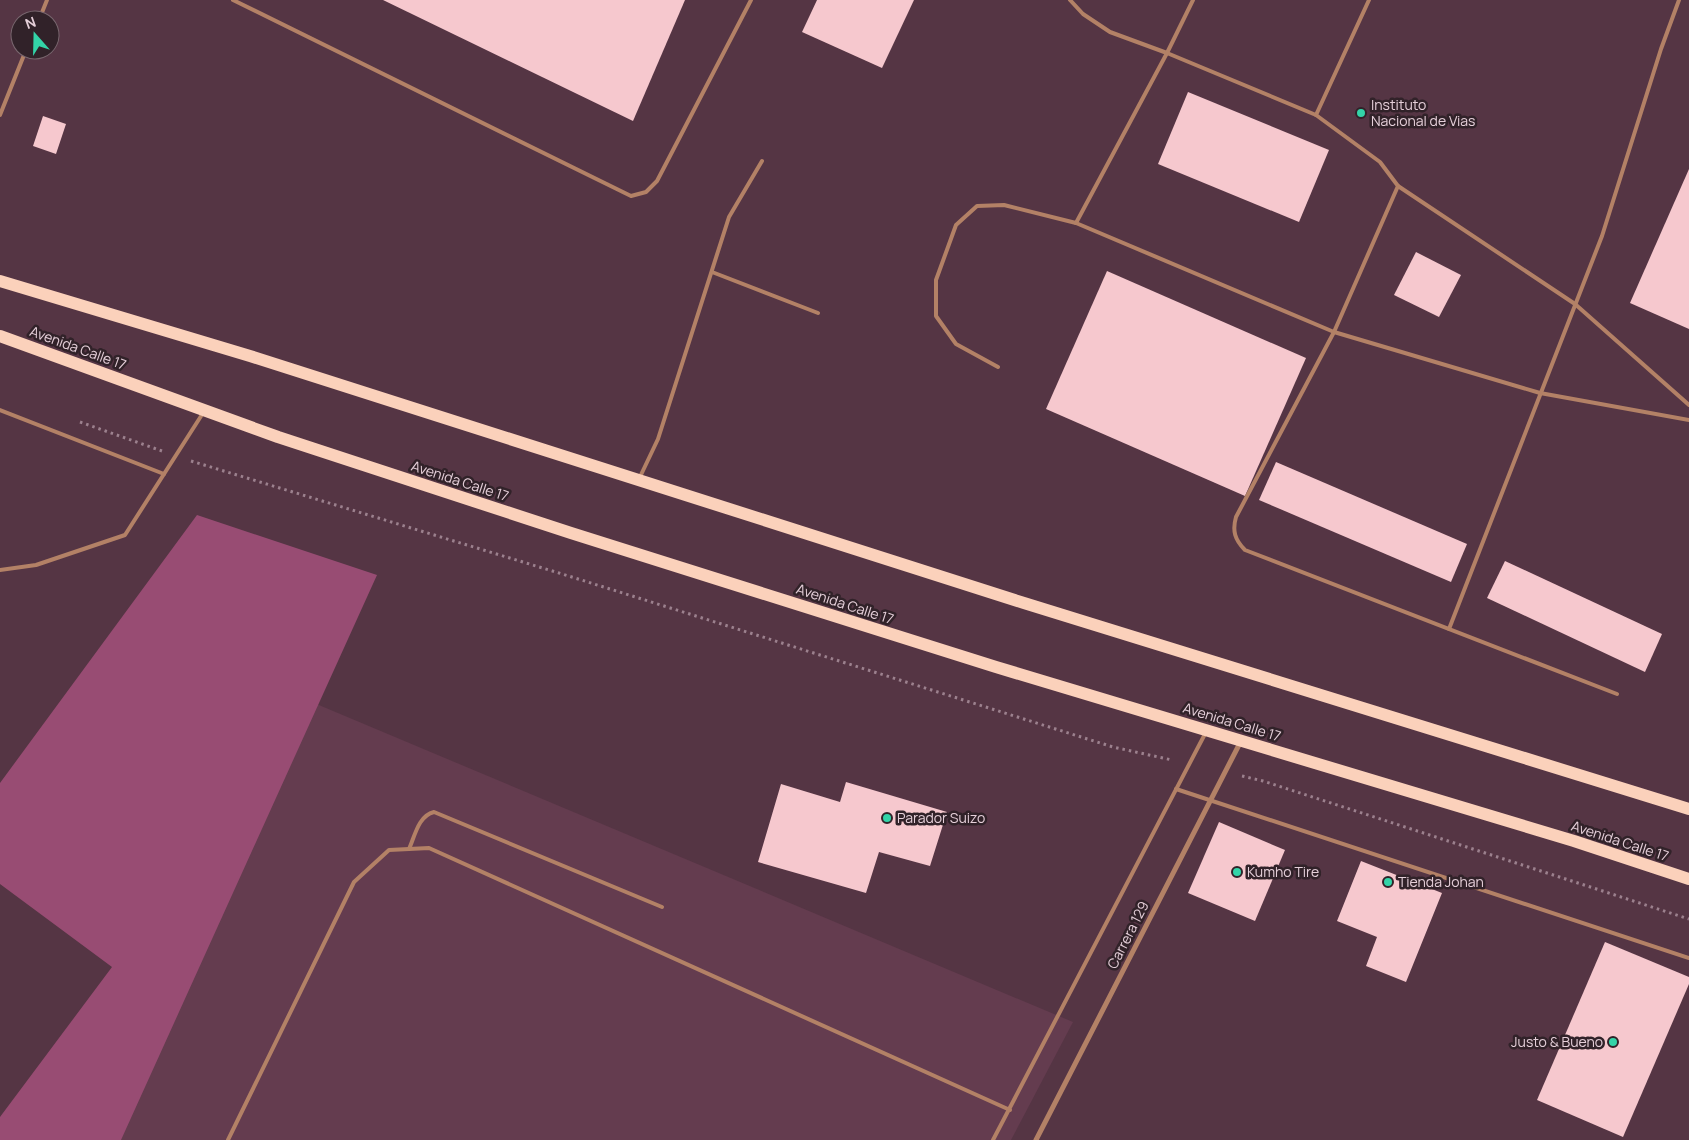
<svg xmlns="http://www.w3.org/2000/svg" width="1689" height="1140" font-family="Manrope,sans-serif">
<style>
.built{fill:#643c4f}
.green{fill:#984c73}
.building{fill:#f6c8ce}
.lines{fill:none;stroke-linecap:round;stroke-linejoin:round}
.path{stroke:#9c818e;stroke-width:3;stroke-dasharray:2.5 4;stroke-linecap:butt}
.service{stroke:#b38166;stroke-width:4}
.minor{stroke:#b38166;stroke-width:5}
.primary{stroke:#fbd1bb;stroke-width:12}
.poi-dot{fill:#33d4a8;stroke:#312229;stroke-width:2}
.labels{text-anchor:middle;stroke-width:5;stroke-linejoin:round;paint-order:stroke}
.poi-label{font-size:14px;fill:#e5cfd9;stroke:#312229;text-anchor:start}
.street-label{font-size:14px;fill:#e5cfd9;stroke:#312229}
</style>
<rect width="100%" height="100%" fill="#553544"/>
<polygon class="built" points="257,679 1073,1022 1011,1140 52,1140"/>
<polygon class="green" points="197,515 377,575 121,1140 0,1140 0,1117 112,967 0,884 0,783"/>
<g class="building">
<polygon points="383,0 685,0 633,121"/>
<polygon points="817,0 914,0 882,68 802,32"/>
<polygon points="1188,92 1329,150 1299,222 1158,164"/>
<polygon points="43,116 66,124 56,154 33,146"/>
<polygon points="1689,169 1689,329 1630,303"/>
<polygon points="1416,252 1461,275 1439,317 1394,295"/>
<polygon points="1107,271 1306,358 1245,496 1046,409"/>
<polygon points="1276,462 1467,544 1451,582 1259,500"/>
<polygon points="1505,561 1662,634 1645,672 1487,598"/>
<polygon points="846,782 947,812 930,866 879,852 866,893 758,862 781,784 840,802"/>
<polygon points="1219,822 1285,850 1255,921 1188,893"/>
<polygon points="1361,861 1442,893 1406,982 1366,966 1377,937 1337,921"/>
<polygon points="1605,942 1689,977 1689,984 1623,1137 1537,1100"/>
</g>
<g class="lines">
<g class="path">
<polyline points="80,422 162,451"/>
<polyline points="191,461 559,573 1113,747 1172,760"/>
<polyline points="1242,776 1263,781 1689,919"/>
</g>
<g class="service">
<polyline points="233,0 631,196 646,192 657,181 751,0"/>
<path d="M1070,0L1083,14L1110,32L1167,53L1316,115L1380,162L1398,186L1334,332L1236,517C1232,531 1235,540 1245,550L1617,694"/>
<polyline points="1193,0 1167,53 1076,223 1334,332 1540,393 1689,420"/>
<polyline points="39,20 47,0"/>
<polyline points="0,115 26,50"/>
<polyline points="1316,115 1369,0"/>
<polyline points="1398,186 1575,304 1689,405"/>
<polyline points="712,272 818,313"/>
<polyline points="998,367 956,344 936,316 936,280 956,225 977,206 1004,205 1076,223"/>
<polyline points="0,410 164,474"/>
<polyline points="639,479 658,439 729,217 762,161"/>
<polyline points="0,570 36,565 125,535 203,413"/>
<polyline points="1449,629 1602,236 1661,49 1679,0"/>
<polyline points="1176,789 1689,958"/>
<path d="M409,849C415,836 418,816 434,812L662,907"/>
<polyline points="228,1140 354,882 389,850 429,848 1010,1110"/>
<polyline points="993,1140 1206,732"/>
</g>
<polyline class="minor" points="1036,1140 1241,741"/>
<g class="primary">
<polyline points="0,281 250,356 1024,603 1689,809"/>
<polyline points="0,336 278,437 571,533 996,667 1574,841 1689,879"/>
</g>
</g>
<g class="poi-dot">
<circle cx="1361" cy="113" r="5"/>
<circle cx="887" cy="818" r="5"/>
<circle cx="1237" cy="872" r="5"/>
<circle cx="1388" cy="882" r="5"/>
<circle cx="1613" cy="1042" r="5"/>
</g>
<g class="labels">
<g class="poi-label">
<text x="1371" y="110">Instituto<tspan x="1371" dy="16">Nacional de Vias</tspan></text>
<text x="897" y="823">Parador Suizo</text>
<text x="1247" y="877">Kumho Tire</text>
<text x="1398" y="887">Tienda Johan</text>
<text x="1603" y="1047" text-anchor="end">Justo &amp; Bueno</text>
</g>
<g class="street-label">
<text transform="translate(78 348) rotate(20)" y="5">Avenida Calle 17</text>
<text transform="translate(460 481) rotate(18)" y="5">Avenida Calle 17</text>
<text transform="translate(845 604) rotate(18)" y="5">Avenida Calle 17</text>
<text transform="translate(1232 722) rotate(17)" y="5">Avenida Calle 17</text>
<text transform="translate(1620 841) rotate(18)" y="5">Avenida Calle 17</text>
<text transform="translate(1128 935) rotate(-63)" y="5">Carrera 129</text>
</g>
</g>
<g transform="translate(35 35) rotate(340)"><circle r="24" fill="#312229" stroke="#79676f"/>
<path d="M0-4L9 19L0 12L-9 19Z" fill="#33d4a8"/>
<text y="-8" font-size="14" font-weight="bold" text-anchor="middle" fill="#e5cfd9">N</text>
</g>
</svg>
